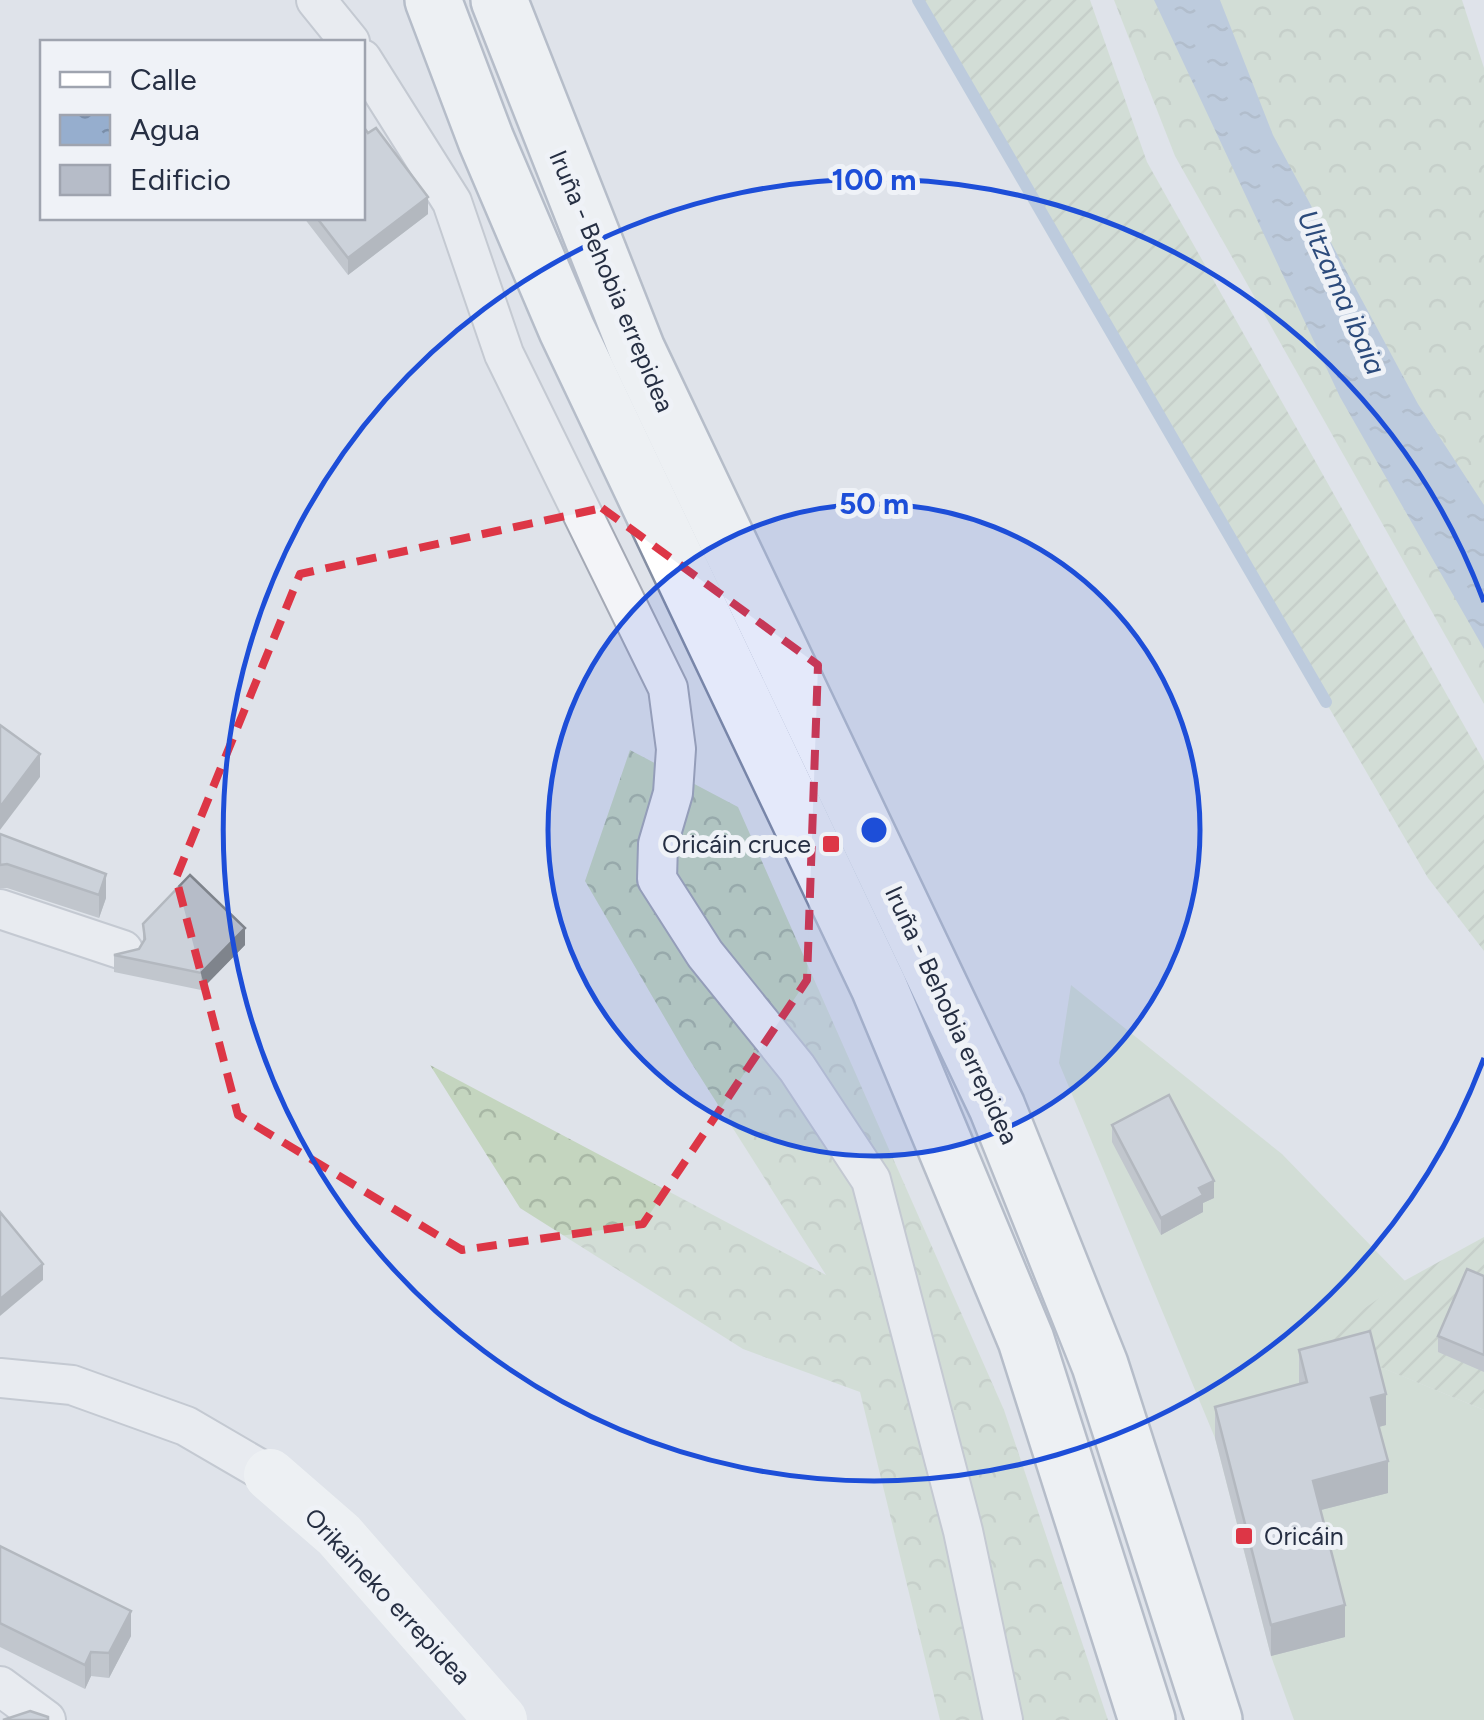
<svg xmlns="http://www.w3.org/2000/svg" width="1484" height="1720" font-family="Figtree,sans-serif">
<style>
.grass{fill:#c4d5bf}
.forest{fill:url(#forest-crowns)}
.garden{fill:url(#garden-furrows)}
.water{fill:url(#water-ripples)}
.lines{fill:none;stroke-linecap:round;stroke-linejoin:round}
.stream{stroke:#96aece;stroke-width:12}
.street-casing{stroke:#a4a9b5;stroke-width:42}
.highway-casing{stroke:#858fa3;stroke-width:60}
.street{stroke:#f3f4f8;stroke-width:38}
.secondary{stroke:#fff;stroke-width:52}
.highway{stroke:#fff;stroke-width:55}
.wall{fill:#9da2ac}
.shaded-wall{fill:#7f848c}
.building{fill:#b6bcc8;stroke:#7f848c;stroke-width:2.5}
.marked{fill:none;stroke:#dd3646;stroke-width:8;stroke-dasharray:20 12;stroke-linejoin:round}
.ring{fill:none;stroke:#1d4ed8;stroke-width:5}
.poi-dot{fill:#dd3646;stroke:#eff2f7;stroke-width:4}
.labels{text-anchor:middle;stroke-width:10;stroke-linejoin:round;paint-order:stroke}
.street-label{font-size:25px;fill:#262f43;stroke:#eff2f7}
.poi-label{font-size:25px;fill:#262f43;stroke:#eff2f7;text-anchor:end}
.water-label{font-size:28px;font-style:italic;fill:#2c4b7c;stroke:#eff2f7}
.centre{fill:#1d4ed8;stroke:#eff2f7;stroke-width:5}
.ring-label{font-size:30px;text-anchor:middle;font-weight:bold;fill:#1d4ed8;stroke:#eff2f7;stroke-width:10;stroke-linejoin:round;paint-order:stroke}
</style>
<defs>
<pattern id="forest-crowns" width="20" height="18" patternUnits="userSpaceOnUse" patternTransform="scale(2.5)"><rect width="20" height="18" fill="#c4d5bf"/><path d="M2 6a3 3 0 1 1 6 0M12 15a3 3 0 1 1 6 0" fill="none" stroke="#a8b7a5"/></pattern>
<pattern id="garden-furrows" width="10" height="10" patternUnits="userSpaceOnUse" patternTransform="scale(2.5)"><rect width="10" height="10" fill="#c4d5bf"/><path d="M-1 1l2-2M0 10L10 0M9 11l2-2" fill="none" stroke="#a8b7a5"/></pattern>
<pattern id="water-ripples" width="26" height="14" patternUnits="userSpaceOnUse" patternTransform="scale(2.5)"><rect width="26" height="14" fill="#96aece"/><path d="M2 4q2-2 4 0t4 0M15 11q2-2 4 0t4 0" fill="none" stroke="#7a8ea9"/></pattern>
</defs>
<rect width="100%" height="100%" fill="#dfe3ea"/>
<polygon class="grass" points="1071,985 1282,1154 1405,1281 1318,1341 1484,1410 1484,1720 1294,1720 1271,1656 1215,1438 1059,1063"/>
<g class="forest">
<polygon points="1114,0 1462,0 1484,68 1484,704 1175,156"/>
<polygon points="630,750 738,807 1004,1410 1108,1720 940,1720 860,1392 743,1349 520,1208 430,1065 826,1275 687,1056 585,881"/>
</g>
<g class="garden">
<polygon points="918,0 1090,0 1147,162 1484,761 1484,951 1428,878"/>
<polygon points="1484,1237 1484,1410 1317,1341 1404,1281"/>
</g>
<polygon class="water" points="1154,0 1220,0 1273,135 1418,404 1484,505 1484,649 1340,397"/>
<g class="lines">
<polyline class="stream" points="918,0 1326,702"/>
<g class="street-casing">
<g id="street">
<polyline points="316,0 350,42"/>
<polyline points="362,59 452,202 504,354 668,688 676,749 673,793 658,844 657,879 705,954 797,1068 871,1180 963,1531 1003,1720"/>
<polyline points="0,909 123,950"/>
<polyline points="0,1378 72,1385 186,1426 270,1475"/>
<polyline points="0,1686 46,1720"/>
</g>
</g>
<g class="highway-casing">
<g id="highway">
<polyline points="433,0 486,140 567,330 879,987 1026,1340 1147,1720"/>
<polyline points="499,0 637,350 997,1107 1100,1365 1214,1720"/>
</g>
</g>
<use href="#street" class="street"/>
<polyline class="secondary" points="270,1475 339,1535 501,1720"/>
<use href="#highway" class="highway"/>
</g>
<g class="wall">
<polygon points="428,214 348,275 304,218 362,218"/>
<polygon points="0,834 106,898 99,918 7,888 0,888"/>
<polygon points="143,924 245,945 201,990 114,972 114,955 139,949 143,942"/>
<polygon points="1112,1125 1214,1198 1203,1203 1203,1212 1161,1235 1112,1142"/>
<polygon points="1484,1276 1484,1372 1438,1352 1438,1336"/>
<polygon points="1299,1350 1386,1425 1379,1427 1388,1493 1321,1510 1345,1637 1271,1656 1215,1438 1215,1407 1299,1384"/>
<polygon points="0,1546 131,1636 109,1678 91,1676 85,1689 0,1647"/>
</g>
<g class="shaded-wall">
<polygon points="428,197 428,214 348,275 348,258"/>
<polygon points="40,754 40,777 0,830 0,807"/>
<polygon points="106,874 106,898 99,918 99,895"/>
<polygon points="245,928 245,945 201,990 201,973"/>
<polygon points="1214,1181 1214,1198 1203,1203 1203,1212 1161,1235 1161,1218 1199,1188"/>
<polygon points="43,1264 43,1280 0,1316 0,1299"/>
<polygon points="1386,1394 1386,1425 1371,1429 1371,1398"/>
<polygon points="1388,1461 1388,1493 1313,1512 1313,1481"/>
<polygon points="1345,1605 1345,1637 1271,1656 1271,1625"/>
<polygon points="131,1611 131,1636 109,1678 109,1653"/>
<polygon points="91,1652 91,1676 85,1689 85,1665"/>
</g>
<g class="building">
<polygon points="362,125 368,133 376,128 428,197 348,258 317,218 362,218"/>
<polygon points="0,725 40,754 0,807"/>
<polygon points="0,834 106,874 99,895 7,864 0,865"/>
<polygon points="190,875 245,928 201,973 114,955 139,949 145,939 143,924"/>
<polygon points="1169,1095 1214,1181 1199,1188 1203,1195 1161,1218 1112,1125"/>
<polygon points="0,1212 43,1264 0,1299"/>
<polygon points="1467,1269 1484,1276 1484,1355 1438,1336"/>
<polygon points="1370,1331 1386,1394 1371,1398 1388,1461 1313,1481 1345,1605 1271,1625 1215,1407 1307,1382 1299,1350"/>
<polygon points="0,1546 131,1611 109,1653 91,1652 85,1665 0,1623"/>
<polygon points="30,1711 48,1717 48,1720 3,1720"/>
</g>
<path d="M0 0H1484V1720H0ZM602,508L818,665L807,980L643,1224L462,1250L238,1115L176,878L300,574Z" fill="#dfe3ea" fill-opacity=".55" fill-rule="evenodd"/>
<path class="marked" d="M602,508L818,665L807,980L643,1224L462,1250L238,1115L176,878L300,574Z"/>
<circle cx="874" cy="830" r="326" fill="#1d4ed8" fill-opacity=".12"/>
<g class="ring">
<circle cx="874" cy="830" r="326"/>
<path d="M1484 1058A651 651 0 1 1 1484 602"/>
</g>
<g class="poi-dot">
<rect x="821" y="834" width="20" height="20" rx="5"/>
<rect x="1234" y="1526" width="20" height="20" rx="5"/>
</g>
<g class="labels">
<g class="street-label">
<text transform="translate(612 281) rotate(67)" y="9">Iruña - Behobia errepidea</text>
<text transform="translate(952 1015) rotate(65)" y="9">Iruña - Behobia errepidea</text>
<text transform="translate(388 1596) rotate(47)" y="9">Orikaineko errepidea</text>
</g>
<g class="poi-label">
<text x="811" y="853">Oricáin cruce</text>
<text x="1264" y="1545" text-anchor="start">Oricáin</text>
</g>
<g class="water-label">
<text transform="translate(1342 292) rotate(66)" y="10">Ultzama ibaia</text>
</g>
</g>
<circle cx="874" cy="830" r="15" class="centre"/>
<g class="ring-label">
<text x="874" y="190">100 m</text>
<text x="874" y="514">50 m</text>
</g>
<rect x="40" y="40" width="325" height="180" fill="#eff2f7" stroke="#9fa4af" stroke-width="2.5"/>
<rect x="60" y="72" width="50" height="15" fill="#ffffff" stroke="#9fa4af" stroke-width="2.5"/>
<text x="130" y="90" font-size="30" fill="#262f43">Calle</text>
<rect x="60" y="115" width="50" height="30" fill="url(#water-ripples)" stroke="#9fa4af" stroke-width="2.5"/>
<text x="130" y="140" font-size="30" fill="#262f43">Agua</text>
<rect x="60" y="165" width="50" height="30" fill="#b6bcc8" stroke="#9fa4af" stroke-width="2.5"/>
<text x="130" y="190" font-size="30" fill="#262f43">Edificio</text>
</svg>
